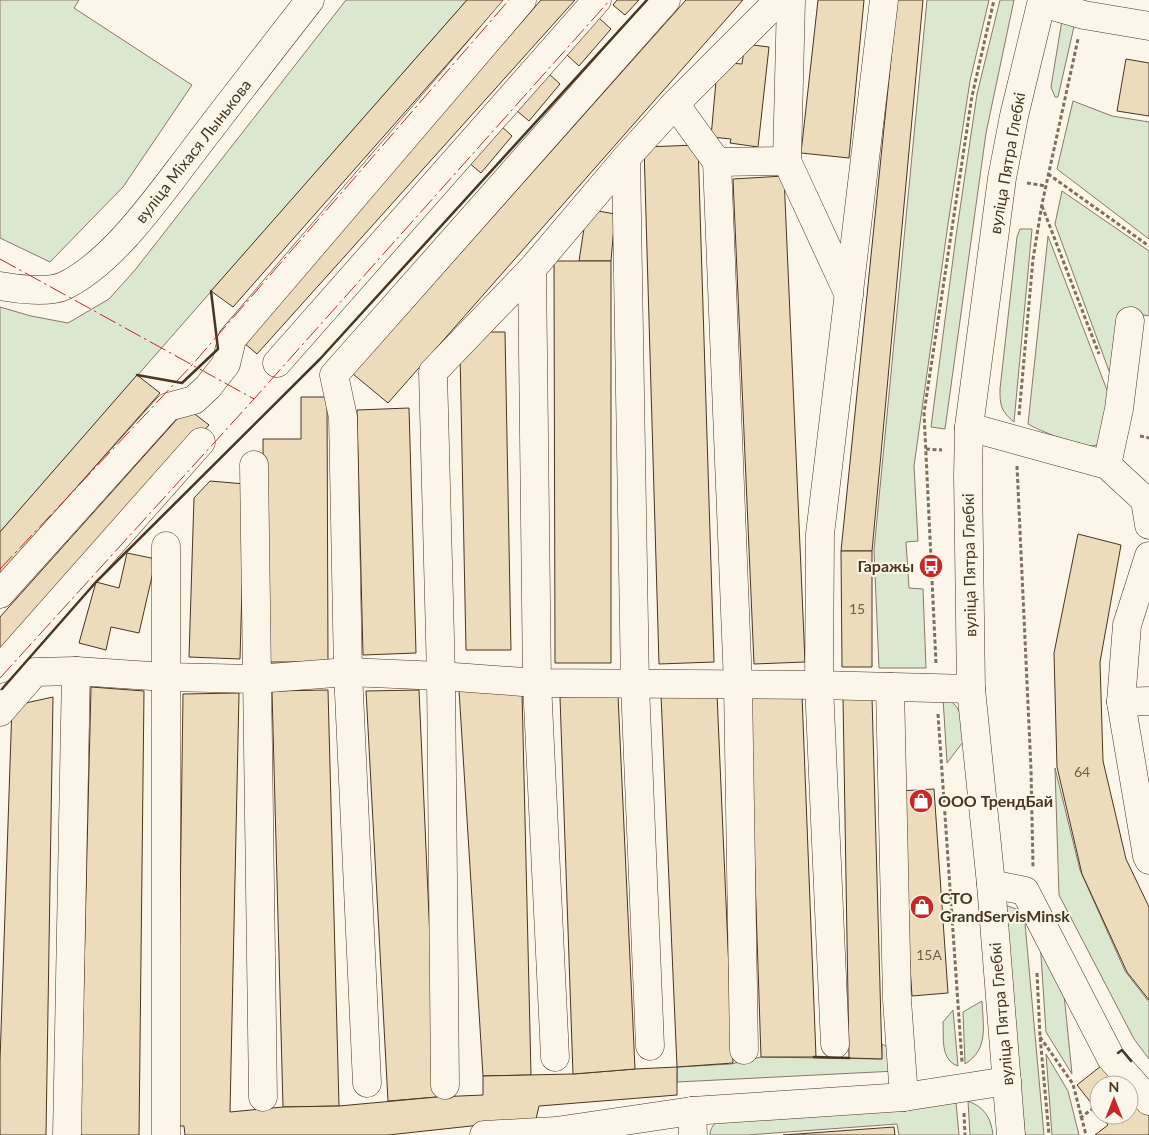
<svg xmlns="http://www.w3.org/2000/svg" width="1149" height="1135" font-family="Lato,sans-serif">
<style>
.green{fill:#dce7d0;stroke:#887966}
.building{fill:#ecdcbc;stroke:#4a3520}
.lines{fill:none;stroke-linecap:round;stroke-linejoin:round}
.minor-casing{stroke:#4a3520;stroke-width:29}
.major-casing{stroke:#4a3520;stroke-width:29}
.path{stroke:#7f6f5c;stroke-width:3;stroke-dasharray:4 2.5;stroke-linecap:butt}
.minor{stroke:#fbf6e9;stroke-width:28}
.major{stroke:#fbf6e9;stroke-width:28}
.wall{stroke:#4a3520;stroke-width:2.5}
.power{stroke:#c62828;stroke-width:1;stroke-dasharray:18 4 2.5 4;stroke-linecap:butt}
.labels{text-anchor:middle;stroke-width:4;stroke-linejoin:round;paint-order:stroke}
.number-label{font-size:14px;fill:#725f47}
.street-label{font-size:16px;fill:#4a3520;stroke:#fbf6e9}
.poi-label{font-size:16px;font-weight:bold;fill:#4a3520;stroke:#fbf6e9;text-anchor:start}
</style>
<rect width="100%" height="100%" fill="#fbf6e9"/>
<g class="green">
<polygon points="0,0 79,0 74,8 192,85 123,187 50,262 0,238"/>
<polygon points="346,0 467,0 0,532 0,307 31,316 68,323 109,299 135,270"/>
<polygon points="927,0 989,0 970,81 948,224 914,466 918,541 906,542 909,588 923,589 926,668 879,668 874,550"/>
<polygon points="1000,0 1014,0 986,133 945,429 931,427 956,236 977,94"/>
<polygon points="1062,20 1075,22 1058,97 1055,97 1051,87"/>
<polygon points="1073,101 1112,116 1149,122 1149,239 1057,169"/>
<polygon points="1062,191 1149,251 1149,316 1128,312 1116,390 1055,224"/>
<path d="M1020,229H1032L1014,422C1001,411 1000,406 1000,389L1017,237Z"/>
<path d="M1048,236L1115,411L1099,444C1096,445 1094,446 1091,446C1079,447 1038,430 1028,424Z"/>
<path d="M943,698C965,705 961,723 963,742L947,763Z"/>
<polygon points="1055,768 1080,870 1125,971 1149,1002 1149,1059 1134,1039 1059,895"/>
<polygon points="1000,903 1024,912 1044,1135 1025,1135"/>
<polygon points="1039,925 1063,984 1072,1074 1046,1032"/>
<path d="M982,1001C983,1026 989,1049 965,1064L963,1012Z"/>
<path d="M953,1010L958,1066C940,1060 944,1038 943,1022Z"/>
<polygon points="882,1044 893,1050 896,1071 677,1082 677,1067 731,1064 761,1057 882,1059"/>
<polygon points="1046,1054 1068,1091 1079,1135 1052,1135"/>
<path d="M968,1101C984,1107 991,1117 993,1135H970Z"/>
<path d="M956,1103L959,1135H899L897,1124L747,1135H710C710,1127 715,1123 721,1119L896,1106Z"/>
</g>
<g class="building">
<polygon points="467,0 504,0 233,307 211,291"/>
<polygon points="541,0 575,0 257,354 243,342"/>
<polygon points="617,0 639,0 625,15 613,5"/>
<polygon points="686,0 743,0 388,403 353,374"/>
<polygon points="818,0 864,0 849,158 801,153"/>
<polygon points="897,0 923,0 872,551 841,551"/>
<polygon points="599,18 611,29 579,66 567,55"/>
<polygon points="745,44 769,47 758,147 730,143 731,139 711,137 716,81 729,63 742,64"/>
<polygon points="1126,59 1149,63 1149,116 1117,111"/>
<polygon points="548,73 560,84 529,121 516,110"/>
<polygon points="500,125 512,136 481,173 468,162"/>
<polygon points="698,145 714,662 659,664 644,147"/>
<polygon points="784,176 805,662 754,664 733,179"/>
<polygon points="587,209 615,214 611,261 579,261"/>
<polygon points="554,261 611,261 611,663 555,663"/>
<polygon points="482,332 505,332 511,650 466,650 460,353"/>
<polygon points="137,375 160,393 0,574 0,532"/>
<polygon points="301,397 327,397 328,662 264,662 263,439 301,439"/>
<polygon points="187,408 209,425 0,656 0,617"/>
<polygon points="409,408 416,653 363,655 357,410"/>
<polygon points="210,481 245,484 240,659 189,657 194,498"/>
<polygon points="1078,534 1121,545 1100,662 1103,761 1126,859 1149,907 1149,1000 1127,972 1082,874 1057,767 1054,653"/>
<polygon points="841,551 872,551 872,667 842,667"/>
<polygon points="127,553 156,559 139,633 111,627 106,650 79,643 96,582 119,588"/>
<polygon points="91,687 144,691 139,1135 80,1135"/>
<polygon points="328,690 339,1106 283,1107 272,691"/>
<polygon points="419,690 437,1097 388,1101 366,691"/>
<polygon points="459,690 522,691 531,1075 483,1076"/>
<polygon points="239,693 230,1112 283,1107 339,1106 437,1097 483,1095 483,1076 573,1074 635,1069 677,1067 677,1095 539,1106 536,1119 388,1135 185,1135 184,1126 177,1126 183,694"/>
<polygon points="717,694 733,1063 677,1067 661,695"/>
<polygon points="618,695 635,1069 573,1074 560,697"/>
<polygon points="802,695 816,1057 761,1057 749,696"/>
<polygon points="53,697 46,1135 0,1135 0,1061 12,706"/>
<polygon points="872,697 882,1059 849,1058 843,698"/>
<polygon points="934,789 948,993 912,996 898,791"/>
<polygon points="1106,1062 1124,1085 1099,1085 1099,1113 1077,1085"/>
<polygon points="1129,1091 1149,1116 1149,1135 1095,1135 1108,1125 1101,1115 1129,1115"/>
<polygon points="894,1127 895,1135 783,1135"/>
</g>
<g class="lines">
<g class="minor-casing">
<g id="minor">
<polyline points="791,0 787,161 849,295"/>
<polyline points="1042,3 1084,15 1149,26"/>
<polyline points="675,104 717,162 738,685 744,1050"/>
<polyline points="626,158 635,685 650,1046"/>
<polyline points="717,162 787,161"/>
<polyline points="532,269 537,683 555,1057"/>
<path d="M0,286C16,289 49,293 64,286C114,262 160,194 194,150C232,100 271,50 310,0"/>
<polyline points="277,363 597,0"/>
<polyline points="969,427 1107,465 1145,500 1149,525"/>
<polyline points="254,465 263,1097"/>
<polyline points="1107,465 1119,409 1130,321"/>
<polyline points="166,546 166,1135"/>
<polyline points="1149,556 1127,625 1121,702 1147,856 1149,860"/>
<polyline points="0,594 168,407 194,400 208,387 226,364 232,339 522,0"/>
<polyline points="0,669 201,442"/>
<polyline points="890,687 897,1000 904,1097"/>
<polyline points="1121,702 1149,701"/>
<polyline points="0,712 35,672 76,671 166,677 256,679 348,672 441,676 537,683 819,685 971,689"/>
<polyline points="991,884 1025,891 1111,1058 1149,1101"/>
<polyline points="835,1044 819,685 820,534 884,0"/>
<polyline points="367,1083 348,672 343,417 334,375 666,0"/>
<polyline points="445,1085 441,676 433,372 532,269 626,158 675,104 779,0"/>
<polyline points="692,1111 693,1135"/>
<polyline points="67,1135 76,671"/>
<polyline points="484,1135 556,1131 692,1111 904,1097 1007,1081"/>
</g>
</g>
<g class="major-casing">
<polyline id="major" points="1011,1135 991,884 971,689 968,475 969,427 1002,178 1014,116 1042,0"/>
</g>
<g class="path">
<polyline points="1048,174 1149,246"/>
<polyline points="1027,183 1046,186"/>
<polyline points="1042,206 1099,354"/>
<polyline points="1019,415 1033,259 1042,204 1078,39"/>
<polyline points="1140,436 1149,438"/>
<polyline points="926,449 942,450"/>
<polyline points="1017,466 1031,769 1033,867"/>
<polyline points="931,566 943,566"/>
<polyline points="936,663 924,413 972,96 994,0"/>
<polyline points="938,714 962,1062"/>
<polyline points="1037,973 1040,1036 1049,1135"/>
<polyline points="1040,1037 1073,1084 1086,1135"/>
<polyline points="964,1113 965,1135"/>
<polyline points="1080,1118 1095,1107"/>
</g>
<use href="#minor" class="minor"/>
<use href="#major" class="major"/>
<g class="wall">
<polyline points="137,375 182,383 218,349 211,291"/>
<polyline points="2,689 96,582 320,359 647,0"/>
<polyline points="1118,1053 1122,1050 1131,1061"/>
<polyline points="814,1057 849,1058"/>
</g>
<g class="power">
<polyline points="0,259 254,399"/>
<polyline points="0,569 192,365 509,0"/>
<polyline points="0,678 254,399 610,0"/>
</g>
</g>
<defs>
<g id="bus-disc" transform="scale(1.25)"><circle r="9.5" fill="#c62828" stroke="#fbf6e9"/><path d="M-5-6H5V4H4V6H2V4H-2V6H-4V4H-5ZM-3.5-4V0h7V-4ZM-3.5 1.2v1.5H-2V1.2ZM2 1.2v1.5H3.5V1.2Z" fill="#fff"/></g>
<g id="shop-disc" transform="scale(1.25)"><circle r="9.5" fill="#c62828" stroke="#fbf6e9"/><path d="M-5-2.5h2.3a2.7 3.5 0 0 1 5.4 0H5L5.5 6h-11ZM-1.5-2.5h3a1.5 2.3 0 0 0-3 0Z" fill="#fff"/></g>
</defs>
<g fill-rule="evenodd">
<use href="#bus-disc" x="931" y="566"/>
<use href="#shop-disc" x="921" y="801"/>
<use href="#shop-disc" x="922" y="907"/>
</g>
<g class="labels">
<g class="number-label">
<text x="857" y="614">15</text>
<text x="1082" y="777">64</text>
<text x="929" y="960">15А</text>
</g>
<g class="street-label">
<text transform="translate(193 151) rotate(-52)" y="6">вуліца Міхася Лынькова</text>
<text transform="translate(1007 163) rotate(-80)" y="6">вуліца Пятра Глебкі</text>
<text transform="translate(969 565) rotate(-91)" y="6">вуліца Пятра Глебкі</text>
<text transform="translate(1001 1014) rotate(-95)" y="6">вуліца Пятра Глебкі</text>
</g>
<g class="poi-label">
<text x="914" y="572" text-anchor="end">Гаражы</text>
<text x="938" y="807">ООО ТрендБай</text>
<text x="940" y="904">СТО<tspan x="940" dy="18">GrandServisMinsk</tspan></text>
</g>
</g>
<g transform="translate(1114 1100)"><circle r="24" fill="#fbf6e9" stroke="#b4a999"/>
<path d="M0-4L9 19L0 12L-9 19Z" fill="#c62828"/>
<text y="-8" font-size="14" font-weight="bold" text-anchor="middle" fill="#4a3520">N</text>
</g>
</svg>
